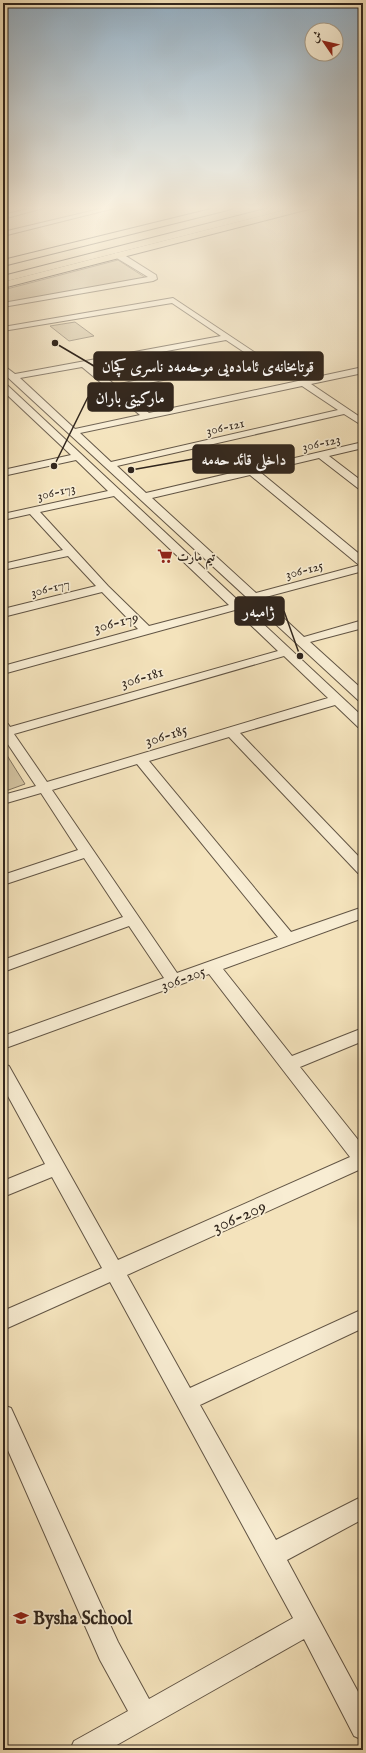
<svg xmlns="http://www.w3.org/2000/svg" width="366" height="1753" font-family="'IM FELL English',Amiri,serif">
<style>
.green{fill:#d3c3a1;stroke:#82745f}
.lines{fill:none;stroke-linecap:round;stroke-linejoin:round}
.minor-casing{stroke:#625545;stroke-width:2}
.major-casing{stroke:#31261d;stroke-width:2}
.highway-casing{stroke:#31261d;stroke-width:2}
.minor{fill:#f8edd3;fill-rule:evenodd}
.major{fill:#f4e3bc;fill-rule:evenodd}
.highway{fill:#f4e3bc;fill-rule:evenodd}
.labels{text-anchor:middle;stroke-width:3.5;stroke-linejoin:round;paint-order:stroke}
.far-street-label{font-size:13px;fill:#31261d;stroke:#f8edd3}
.far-poi-label{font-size:13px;font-weight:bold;fill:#31261d;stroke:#f8edd3;text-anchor:start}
.street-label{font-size:15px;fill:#31261d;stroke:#f8edd3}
.near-street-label{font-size:18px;fill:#31261d;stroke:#f8edd3}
.near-poi-label{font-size:18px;font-weight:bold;fill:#31261d;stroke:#f8edd3;text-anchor:start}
.leader{fill:none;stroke:#31261d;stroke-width:1.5}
.callout-dot{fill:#31261d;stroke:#f8edd3;stroke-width:1.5}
.callout{fill:#31261d;stroke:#31261d;stroke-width:1.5}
.callout-label{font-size:16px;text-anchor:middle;font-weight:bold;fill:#fff}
</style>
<rect width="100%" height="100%" fill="#f4e3bc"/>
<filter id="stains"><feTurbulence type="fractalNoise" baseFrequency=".005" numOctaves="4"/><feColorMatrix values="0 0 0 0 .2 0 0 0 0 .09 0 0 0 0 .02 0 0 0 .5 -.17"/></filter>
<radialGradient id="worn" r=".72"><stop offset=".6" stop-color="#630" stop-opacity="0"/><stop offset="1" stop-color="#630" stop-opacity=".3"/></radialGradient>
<g class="green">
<polygon points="118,260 146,278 3,303 3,290"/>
<polygon points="75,322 94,336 69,341 50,326"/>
<polygon points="3,749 25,784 3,792"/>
</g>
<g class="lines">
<g class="minor-casing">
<g id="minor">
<polygon points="36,207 47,207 3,219 3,215"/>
<polygon points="108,207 119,207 3,236 3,232"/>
<polygon points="115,253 121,253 156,275 157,279 153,281 3,307 3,303 148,277 115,257"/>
<path d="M173,298L260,356L254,361L120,389L149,413L363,367V373L311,384L363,419V426L344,414L117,466L146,493L363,442V448L329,456L363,482V490L359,489L319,458L260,472L363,557V571L262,598L304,637L363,620V628L310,642L363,690V701L358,700L3,373V365L15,374L221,336L172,303L3,331V327ZM226,340L250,356L115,385L91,365ZM82,367L140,415L75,429L20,378ZM302,386L338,410L111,462L80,433ZM250,475L359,565H360L256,593L152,498Z"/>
<path d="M3,383L6,384L363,717V728L358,727L335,705L240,733L363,861V875L358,873L229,737L149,761L291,932L363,907V918L223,969L292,1056L363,1028V1041L300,1067L363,1146V1168L127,1275L190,1388L363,1309V1328L200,1405L276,1540L363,1496V1519L287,1560L363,1701V1740L354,1736L304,1639L108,1750H70L74,1741L128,1711L100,1660L3,1439V1405L11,1408L118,1642L149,1699L293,1618L110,1282L3,1330V1311L102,1268L52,1177L3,1197V1181L45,1164L3,1087V1064L9,1066L118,1260L350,1157L209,974L3,1049V1036L164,978L129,926L3,972V960L123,917L84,858L3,885V875L78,850L41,793L3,804V795L36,786L3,737V723L8,724L10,727L278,651L235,610L3,674V666L138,629L102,592L3,617V609L96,586L68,556L3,570V564L63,550L30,514L3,520V514L108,491L76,460L3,476V470L71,455L3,391ZM114,496L229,605L149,626L108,586L40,512ZM284,656L328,698L47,782L14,734ZM137,764L278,937L177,973L52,790Z"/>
</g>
</g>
<g class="major-casing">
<g id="major">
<polygon points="219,207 233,207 232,209 3,266 3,260"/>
<polygon points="296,207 310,207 309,209 3,288 3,282"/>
</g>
</g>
<g class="highway-casing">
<polygon id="highway" points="273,207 289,207 288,209 3,282 3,276"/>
</g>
<use href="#minor" class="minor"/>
<use href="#major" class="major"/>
<use href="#highway" class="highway"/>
</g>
<linearGradient id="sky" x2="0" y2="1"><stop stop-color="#92adc1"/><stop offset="0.46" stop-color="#faf2e1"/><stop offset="1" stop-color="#faf2e1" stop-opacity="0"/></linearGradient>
<rect width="366" height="452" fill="url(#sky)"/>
<defs>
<g id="supermarket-bare" transform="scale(1.2)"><path d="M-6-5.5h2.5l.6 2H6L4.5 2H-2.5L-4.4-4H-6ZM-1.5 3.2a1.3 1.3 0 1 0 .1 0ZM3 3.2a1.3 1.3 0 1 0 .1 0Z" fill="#8f2418" stroke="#f8edd3" stroke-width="2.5" paint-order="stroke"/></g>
<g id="school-bare" transform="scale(1.2)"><path d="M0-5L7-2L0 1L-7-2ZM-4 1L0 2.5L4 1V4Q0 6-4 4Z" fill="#8f2418" stroke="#f8edd3" stroke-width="2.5" paint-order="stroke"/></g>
</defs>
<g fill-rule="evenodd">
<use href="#supermarket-bare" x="165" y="556"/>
<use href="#school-bare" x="21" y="1618"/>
</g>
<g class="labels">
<g class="far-street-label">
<text transform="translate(225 426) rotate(-13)" y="5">306-121</text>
<text transform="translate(321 442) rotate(-13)" y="5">306-123</text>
<text transform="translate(56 491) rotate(-13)" y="5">306-173</text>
<text transform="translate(304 569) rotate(-15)" y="5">306-125</text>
<text transform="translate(50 587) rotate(-14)" y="5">306-177</text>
</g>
<g class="far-poi-label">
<text x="177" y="561">تيم مارت</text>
</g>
<g class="street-label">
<text transform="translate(116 622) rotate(-15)" y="5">306-179</text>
<text transform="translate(142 677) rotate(-16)" y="5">306-181</text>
<text transform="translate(166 735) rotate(-17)" y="5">306-185</text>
<text transform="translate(183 978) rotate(-20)" y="5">306-205</text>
</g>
<g class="near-street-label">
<text transform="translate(239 1216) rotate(-24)" y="6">306-209</text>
</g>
<g class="near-poi-label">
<text x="33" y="1624">Bysha School</text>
</g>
</g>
<path class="leader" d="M55 343L94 366M54 466L88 397M131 470L193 459M300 656L284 611"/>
<g class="callout-dot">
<circle cx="55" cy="343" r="4"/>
<circle cx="54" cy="466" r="4"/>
<circle cx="131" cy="470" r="4"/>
<circle cx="300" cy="656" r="4"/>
</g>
<g class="callout">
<rect x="94" y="352" width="229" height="28" rx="4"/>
<rect x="88" y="383" width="85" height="28" rx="4"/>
<rect x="193" y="445" width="101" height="28" rx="4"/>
<rect x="235" y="597" width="49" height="28" rx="4"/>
</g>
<g class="callout-label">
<text x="208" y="372">قوتابخانەی ئامادەیی موحەمەد ناسری کچان</text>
<text x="130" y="403">ماركيتى باران</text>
<text x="244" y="465">داخلی قائد حەمە</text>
<text x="259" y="617">ژامبەر</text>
</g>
<rect width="366" height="1753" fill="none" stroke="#f4e3bc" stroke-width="16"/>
<rect x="4" y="4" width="358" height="1745" fill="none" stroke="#31261d" stroke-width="2"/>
<rect x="8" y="8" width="350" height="1737" fill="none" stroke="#31261d"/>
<g transform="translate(324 42) rotate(304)"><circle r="19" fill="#f8edd3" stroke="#a89d8a"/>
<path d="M0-3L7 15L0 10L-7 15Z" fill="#8f2418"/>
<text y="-6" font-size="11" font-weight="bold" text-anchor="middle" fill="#31261d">ش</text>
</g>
<rect width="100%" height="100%" filter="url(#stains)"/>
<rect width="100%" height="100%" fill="url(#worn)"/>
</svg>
